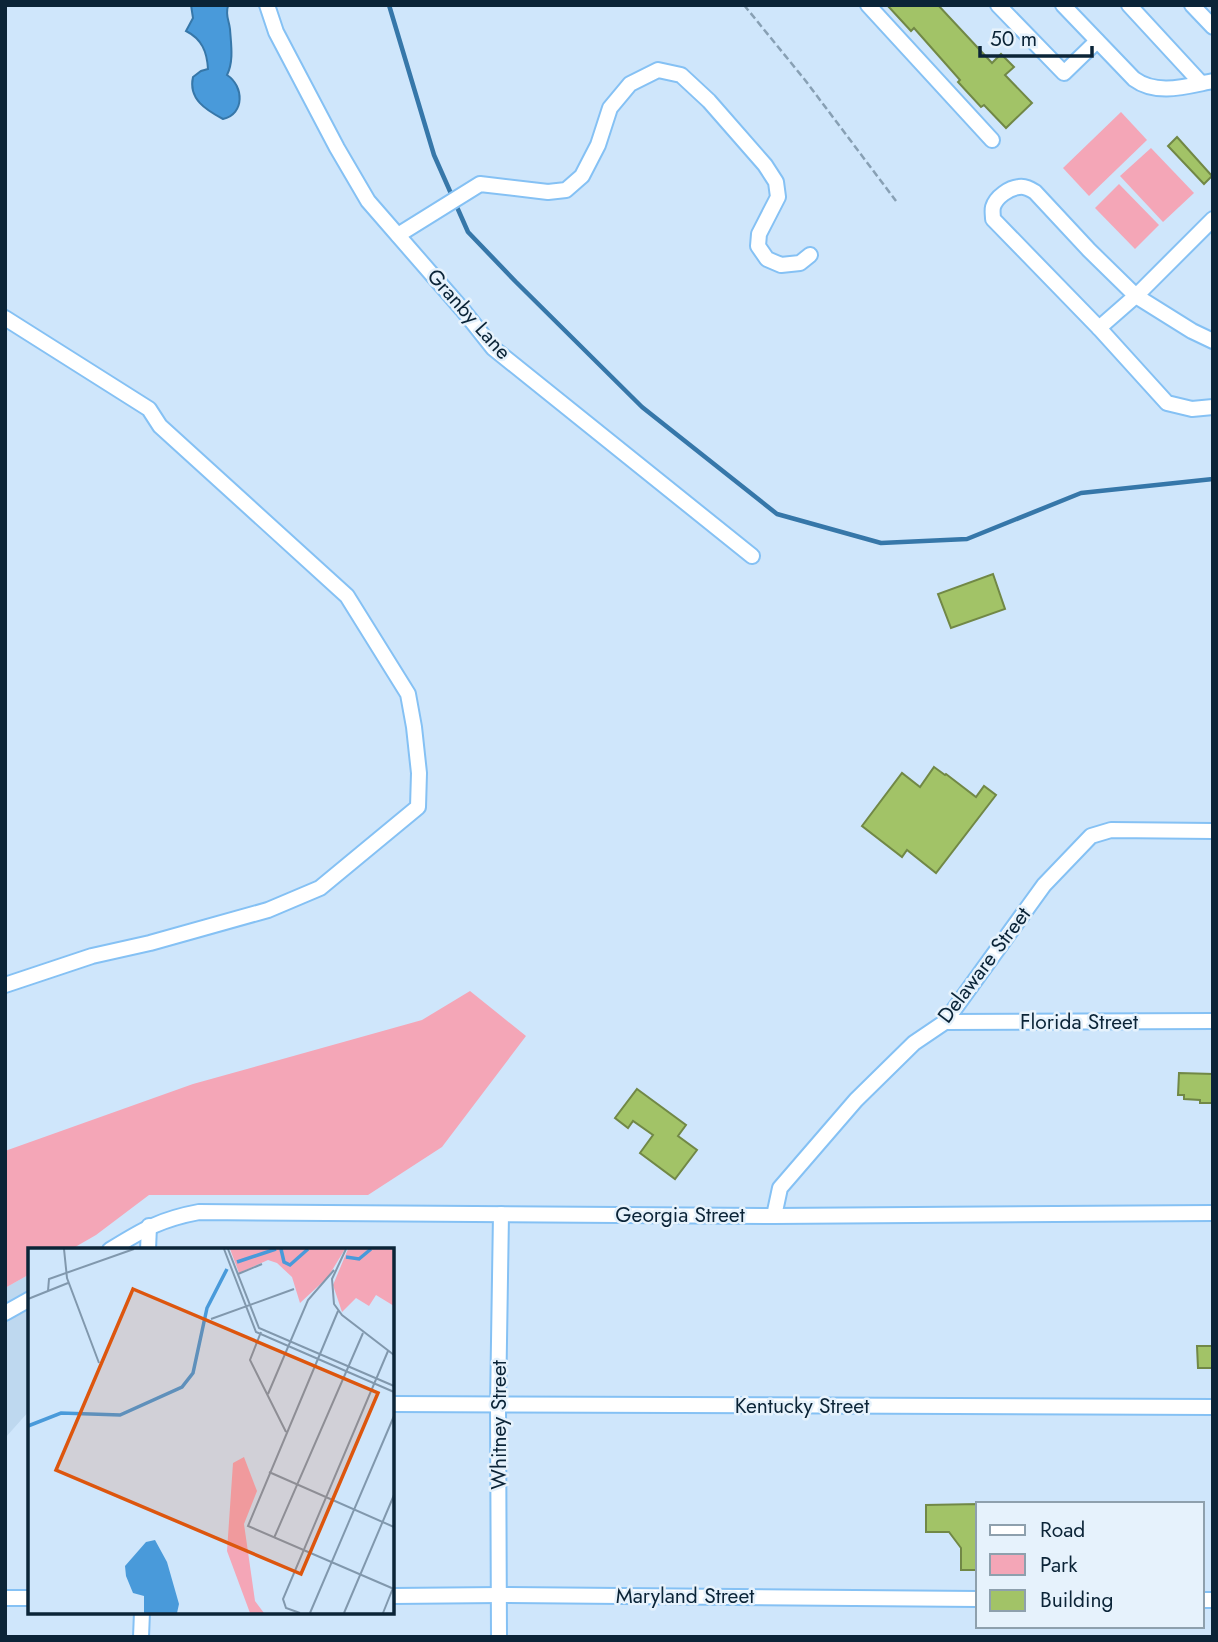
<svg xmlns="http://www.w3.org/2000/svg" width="1218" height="1642" font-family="Jost,sans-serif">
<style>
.built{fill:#bed8ef}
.green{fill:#f4a6b7}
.water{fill:#499ada;stroke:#3677a9;stroke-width:2}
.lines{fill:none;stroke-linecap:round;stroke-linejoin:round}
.stream{stroke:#3677a9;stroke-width:4.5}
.building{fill:#a2c367;stroke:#718846;stroke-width:2}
.minor-casing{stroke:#85c1f4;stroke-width:18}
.path{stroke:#88a0b4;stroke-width:2.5;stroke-dasharray:7 3.5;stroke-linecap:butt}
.minor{stroke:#fff;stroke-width:14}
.labels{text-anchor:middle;stroke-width:5;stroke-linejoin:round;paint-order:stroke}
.street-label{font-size:21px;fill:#0b2437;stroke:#e6f2fc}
.inset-river{fill:none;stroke:#499ada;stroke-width:3.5}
.inset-road{fill:none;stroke:#8198ad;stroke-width:2}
.view{fill:#dd560e;fill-opacity:0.15;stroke:#dd560e;stroke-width:3.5}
.inset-edge{fill:none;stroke:#0b2437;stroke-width:3.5}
</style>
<rect width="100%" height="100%" fill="#cfe6fb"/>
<polygon class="built" points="30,1274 30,1410 5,1438 5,1288"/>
<g class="green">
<polygon points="1121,112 1147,140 1089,196 1063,168"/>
<polygon points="1151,148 1194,193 1163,222 1120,176"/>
<polygon points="1119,184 1159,225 1135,249 1095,208"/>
<polygon points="470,991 526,1036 442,1147 368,1195 149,1195 96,1235 70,1250 30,1250 30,1274 5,1288 5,1151 193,1084 422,1020"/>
</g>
<path class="water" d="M191,5L228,6C225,15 229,20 230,29C231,44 234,61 227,75C244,86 245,114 223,119C206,110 188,99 193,77L201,71L208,69C207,52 202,39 186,31L193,18Z"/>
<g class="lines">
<polyline class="stream" points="389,5 434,155 468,232 516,282 642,407 777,514 881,543 967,539 1081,493 1213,479"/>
</g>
<g class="building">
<polygon points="887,5 938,5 992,63 1001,54 1014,67 1005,75 1032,103 1006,128 984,105 981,107 958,82 960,80 914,28 911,31"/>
<polygon points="1177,137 1212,176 1204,184 1168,146"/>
<polygon points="993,574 1005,609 951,628 938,594"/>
<polygon points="934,767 945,775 946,774 976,797 984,786 996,795 936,873 907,850 902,857 862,826 902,773 920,787"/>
<polygon points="1179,1073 1213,1074 1213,1103 1200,1103 1200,1100 1184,1099 1184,1095 1178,1095"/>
<polygon points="637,1089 686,1125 678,1136 697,1150 675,1179 640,1153 653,1135 633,1121 628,1128 615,1118"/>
<polygon points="1197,1346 1213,1346 1213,1368 1198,1368"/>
<polygon points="978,1504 978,1570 961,1570 961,1548 949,1532 926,1532 926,1505"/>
</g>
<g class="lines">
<g class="minor-casing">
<g id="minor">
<polyline points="267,5 276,32 337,148 368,201 462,309 493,348 752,556"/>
<polyline points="868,5 992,140"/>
<polyline points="998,5 1064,73 1097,41"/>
<path d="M1063,5L1134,79C1157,96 1187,86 1213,81"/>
<polyline points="1129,5 1201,83"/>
<polyline points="1192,5 1213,27"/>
<polyline points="1213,219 1139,293 1099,328 1167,403 1192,409 1213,407"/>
<polyline points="398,235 480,184 548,192 566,190 582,176 598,145 610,108 630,84 658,70 681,75 709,101 765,165 776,182 778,197 759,234 758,246 767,259 781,265 800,263 810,255"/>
<polyline points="5,318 149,409 160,426 347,596 408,694 414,727 419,773 418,807 320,888 268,910 150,943 92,956 5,985"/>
<path d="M1099,328L993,219C993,215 992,211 993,207C996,197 1009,188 1019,187C1025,186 1030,189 1035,192L1089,250L1136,296L1192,331L1213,341"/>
<polyline points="945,1022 1213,1021"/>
<polyline points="774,1216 780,1188 856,1100 914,1043 945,1022 1044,885 1091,836 1111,830 1213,831"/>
<path d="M110,1250C142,1230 161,1219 199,1212L774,1216L1213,1213"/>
<polyline points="148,1250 149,1226"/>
<polyline points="5,1313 30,1299"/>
<polyline points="392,1404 1213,1407"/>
<polyline points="392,1596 500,1595 978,1599"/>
<polyline points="5,1598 30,1598"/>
<polyline points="1202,1600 1213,1600"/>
<polyline points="141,1637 142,1612"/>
<polyline points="499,1637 498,1405 501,1214"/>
</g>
</g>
<polyline class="path" points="744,5 805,80 896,201"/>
<use href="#minor" class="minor"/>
</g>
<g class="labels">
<g class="street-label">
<text transform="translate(469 314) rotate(48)" y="7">Granby Lane</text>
<text transform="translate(984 965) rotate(-53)" y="7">Delaware Street</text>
<text x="1079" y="1029">Florida Street</text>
<text x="680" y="1222">Georgia Street</text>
<text x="802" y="1413">Kentucky Street</text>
<text transform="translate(499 1425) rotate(-90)" y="7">Whitney Street</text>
<text x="685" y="1603">Maryland Street</text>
</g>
</g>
<g transform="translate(28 1248)">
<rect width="366" height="366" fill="#cfe6fb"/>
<path d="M202,1H317L300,29L272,55L264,29L249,15L240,12L211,25ZM320,1H366V58L348,47L341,58L328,50L314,64L305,37ZM216,209L229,243L216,276L227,353L236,365H222L199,303L205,215Z" fill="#f4a6b7"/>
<path d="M127,292L139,314L151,356L149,365H116V348L105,345L98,328L97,318L118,294Z" fill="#499ada"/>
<path class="inset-river" d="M253,1L256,14L262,17L280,1M318,9L331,11L343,1M209,14L248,1M0,178L33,165L92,167L154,139L165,125L179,60L199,21"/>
<path class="inset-road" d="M36,1L39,30L71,115M196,1L228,84L366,144M200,1L231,80L366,138M318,1L304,31L306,56L314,67L366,107M210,26L234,16M20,43L21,31L106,1M0,51L40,35M310,63L220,278L366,341M183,71L266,41M233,84L222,112L258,184M240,146L280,52L306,22M241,224L366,279M246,290L335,85M272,365L258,360L255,351L360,103M282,365L366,168M316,365L366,247M355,365L365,340"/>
<path class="view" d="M105,41L350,145L273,326L28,222Z"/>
<rect width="366" height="366" class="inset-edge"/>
</g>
<rect width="1218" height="1642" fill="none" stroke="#0b2437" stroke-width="14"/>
<rect x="976" y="1502" width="228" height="126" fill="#e6f2fc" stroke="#8ea0ad" stroke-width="2"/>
<rect x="990" y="1525" width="35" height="10" fill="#ffffff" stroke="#8ea0ad" stroke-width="2"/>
<text x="1040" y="1537" font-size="21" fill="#0b2437">Road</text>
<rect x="990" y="1554" width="35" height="21" fill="#f4a6b7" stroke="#8ea0ad" stroke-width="2"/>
<text x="1040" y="1572" font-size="21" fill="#0b2437">Park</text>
<rect x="990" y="1590" width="35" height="21" fill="#a2c367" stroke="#8ea0ad" stroke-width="2"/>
<text x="1040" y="1607" font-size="21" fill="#0b2437">Building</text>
<path d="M980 46v10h112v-10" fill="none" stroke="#0b2437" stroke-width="3.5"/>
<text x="990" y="46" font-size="21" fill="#0b2437" stroke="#e6f2fc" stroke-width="5" paint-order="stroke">50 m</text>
</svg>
